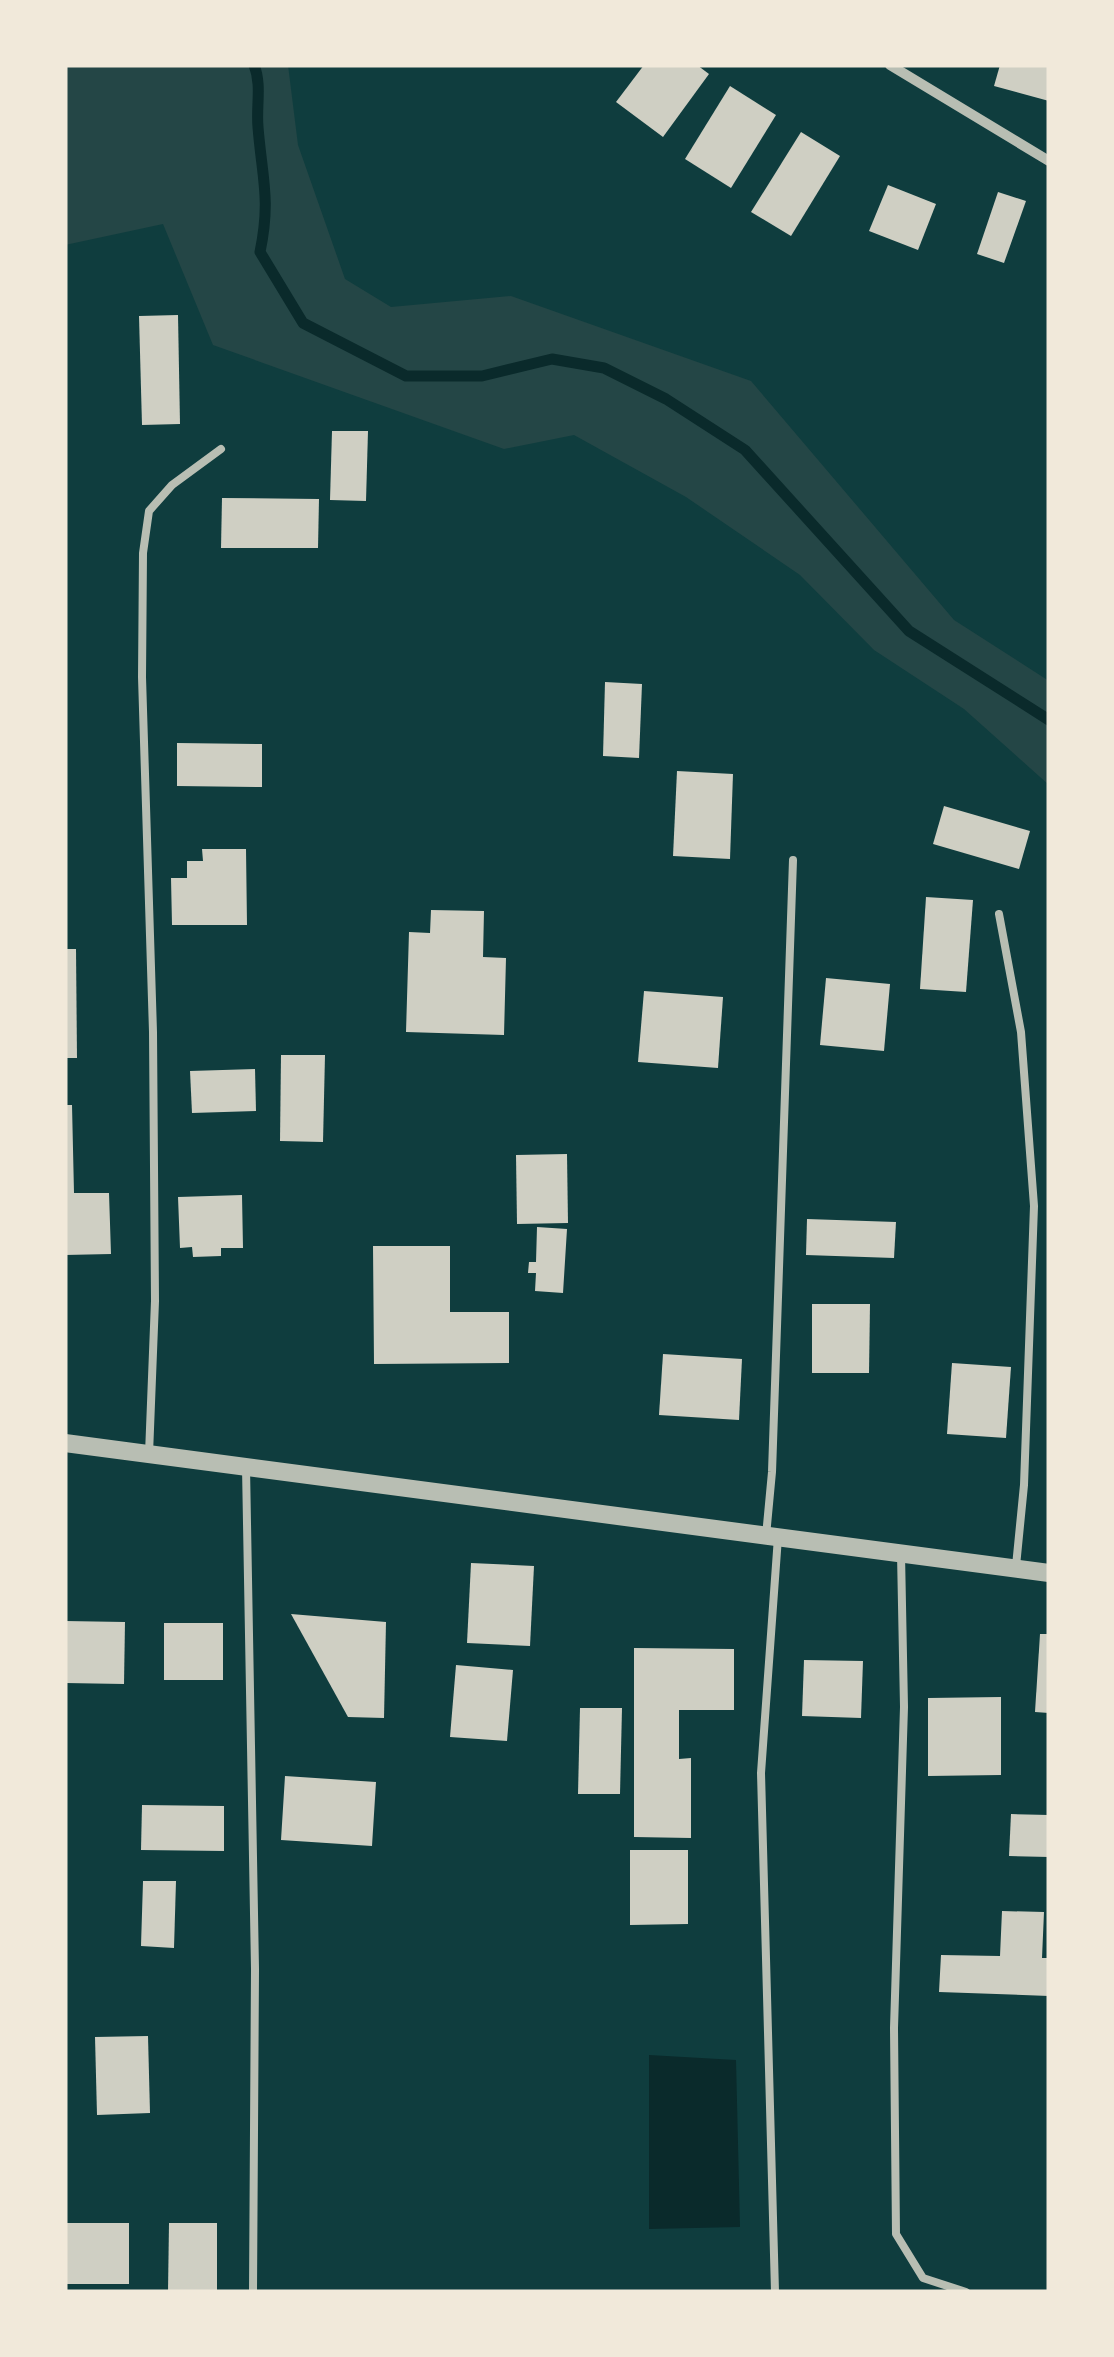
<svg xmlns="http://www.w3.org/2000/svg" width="1114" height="2357" font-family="Signika,sans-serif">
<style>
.green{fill:#244646}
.water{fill:#0a2a2b}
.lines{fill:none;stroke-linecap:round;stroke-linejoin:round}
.stream{stroke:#0a2a2b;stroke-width:11}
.building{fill:#cfcfc3}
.service{stroke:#b8beb3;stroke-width:8}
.minor{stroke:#b8beb3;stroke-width:10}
.tertiary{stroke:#b8beb3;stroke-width:18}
</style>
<rect width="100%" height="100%" fill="#0f3d3e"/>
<polygon class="green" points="65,65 288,65 298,145 345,279 391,307 511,296 751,381 954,620 1049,681 1049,785 964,709 874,650 800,575 686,497 574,435 504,449 213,345 163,224 65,245"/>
<polygon class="water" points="649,2055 736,2060 740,2227 649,2229"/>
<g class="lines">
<path class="stream" d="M254,65C262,85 256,106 258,127C262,178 271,199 260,252L303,323L406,376H482L552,359L604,368L666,399L745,450L909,631L1049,720"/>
</g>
<g class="building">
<polygon points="644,65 697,65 709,74 663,137 616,102"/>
<polygon points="1000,65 1049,65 1049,101 994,86"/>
<polygon points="730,86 776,115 731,188 685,159"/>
<polygon points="801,132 840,156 791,236 751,212"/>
<polygon points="888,185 936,204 918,250 869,231"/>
<polygon points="998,192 1026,201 1004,263 977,254"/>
<polygon points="178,315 180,424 142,425 139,316"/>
<polygon points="332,431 368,431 366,501 330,500"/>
<polygon points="222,498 319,499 318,548 221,548"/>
<polygon points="605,682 642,684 639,758 603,756"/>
<polygon points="177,743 262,744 262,787 177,786"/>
<polygon points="677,771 733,774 730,859 673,856"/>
<polygon points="944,806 1030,831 1019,869 933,844"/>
<polygon points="202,849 246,849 247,925 172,925 171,878 187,878 187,861 203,861"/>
<polygon points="926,897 973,900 966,992 920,989"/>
<polygon points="431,910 484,911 483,957 506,958 504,1035 406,1032 409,932 430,933"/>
<polygon points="65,949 76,949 77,1058 65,1058"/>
<polygon points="826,978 890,984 884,1051 820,1045"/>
<polygon points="644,991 723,997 718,1068 638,1062"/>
<polygon points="281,1055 325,1055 323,1142 280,1141"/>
<polygon points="255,1069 256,1111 192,1113 190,1071"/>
<polygon points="65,1105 72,1105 74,1193 109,1193 111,1254 65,1255"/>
<polygon points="567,1154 568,1223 517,1224 516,1155"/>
<polygon points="242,1195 243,1248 221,1248 221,1256 193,1257 192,1247 180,1248 178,1197"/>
<polygon points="807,1219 896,1222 894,1258 806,1255"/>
<polygon points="537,1227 567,1229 563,1293 535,1291 536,1273 528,1273 529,1262 536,1262"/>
<polygon points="373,1246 450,1246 450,1312 509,1312 509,1363 374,1364"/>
<polygon points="812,1304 870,1304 869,1373 812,1373"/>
<polygon points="663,1354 742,1359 739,1420 659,1415"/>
<polygon points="952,1363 1011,1367 1006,1438 947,1434"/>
<polygon points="471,1563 534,1566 530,1646 467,1643"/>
<polygon points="291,1614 386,1622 384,1718 348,1717"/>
<polygon points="65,1621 125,1622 124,1684 65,1683"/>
<rect x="164" y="1623" width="59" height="57"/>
<polygon points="1040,1634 1049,1634 1049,1713 1035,1712"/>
<polygon points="634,1648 734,1649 734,1710 679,1710 679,1759 691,1758 691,1838 634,1837"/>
<polygon points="804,1660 863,1661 861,1718 802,1716"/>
<polygon points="456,1665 513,1670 507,1741 450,1737"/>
<polygon points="1001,1697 1001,1775 928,1776 928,1698"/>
<polygon points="580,1708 622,1708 620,1794 578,1794"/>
<polygon points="285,1776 376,1782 372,1846 281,1840"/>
<polygon points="142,1805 224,1806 224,1851 141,1850"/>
<polygon points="1011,1814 1049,1815 1049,1857 1009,1856"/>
<polygon points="630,1850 688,1850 688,1924 630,1925"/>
<polygon points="143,1881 176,1881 174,1948 141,1946"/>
<polygon points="1002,1911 1044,1912 1042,1958 1049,1958 1049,1996 939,1992 941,1955 1000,1956"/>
<polygon points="148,2036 150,2113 97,2115 95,2037"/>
<rect x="65" y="2223" width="64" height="61"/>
<polygon points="169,2223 217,2223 217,2292 168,2292"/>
</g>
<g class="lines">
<g class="service">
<polyline points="999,914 1021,1032 1034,1206 1024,1485 1016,1566"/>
<polyline points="149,1454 155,1301 153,1032 142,677 143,553 149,511 172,485 221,449"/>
<polyline points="246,1467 255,1969 253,2292"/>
<polyline points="766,1536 772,1472 793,860"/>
<polyline points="901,1554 904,1707 894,2028 896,2234 923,2278 966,2292"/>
<polyline points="775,2292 761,1773 778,1537"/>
</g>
<polyline class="minor" points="890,65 1049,161"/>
<polyline class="tertiary" points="65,1443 1049,1573"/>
</g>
<rect width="1114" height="2357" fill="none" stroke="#f1e9da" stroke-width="135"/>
</svg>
